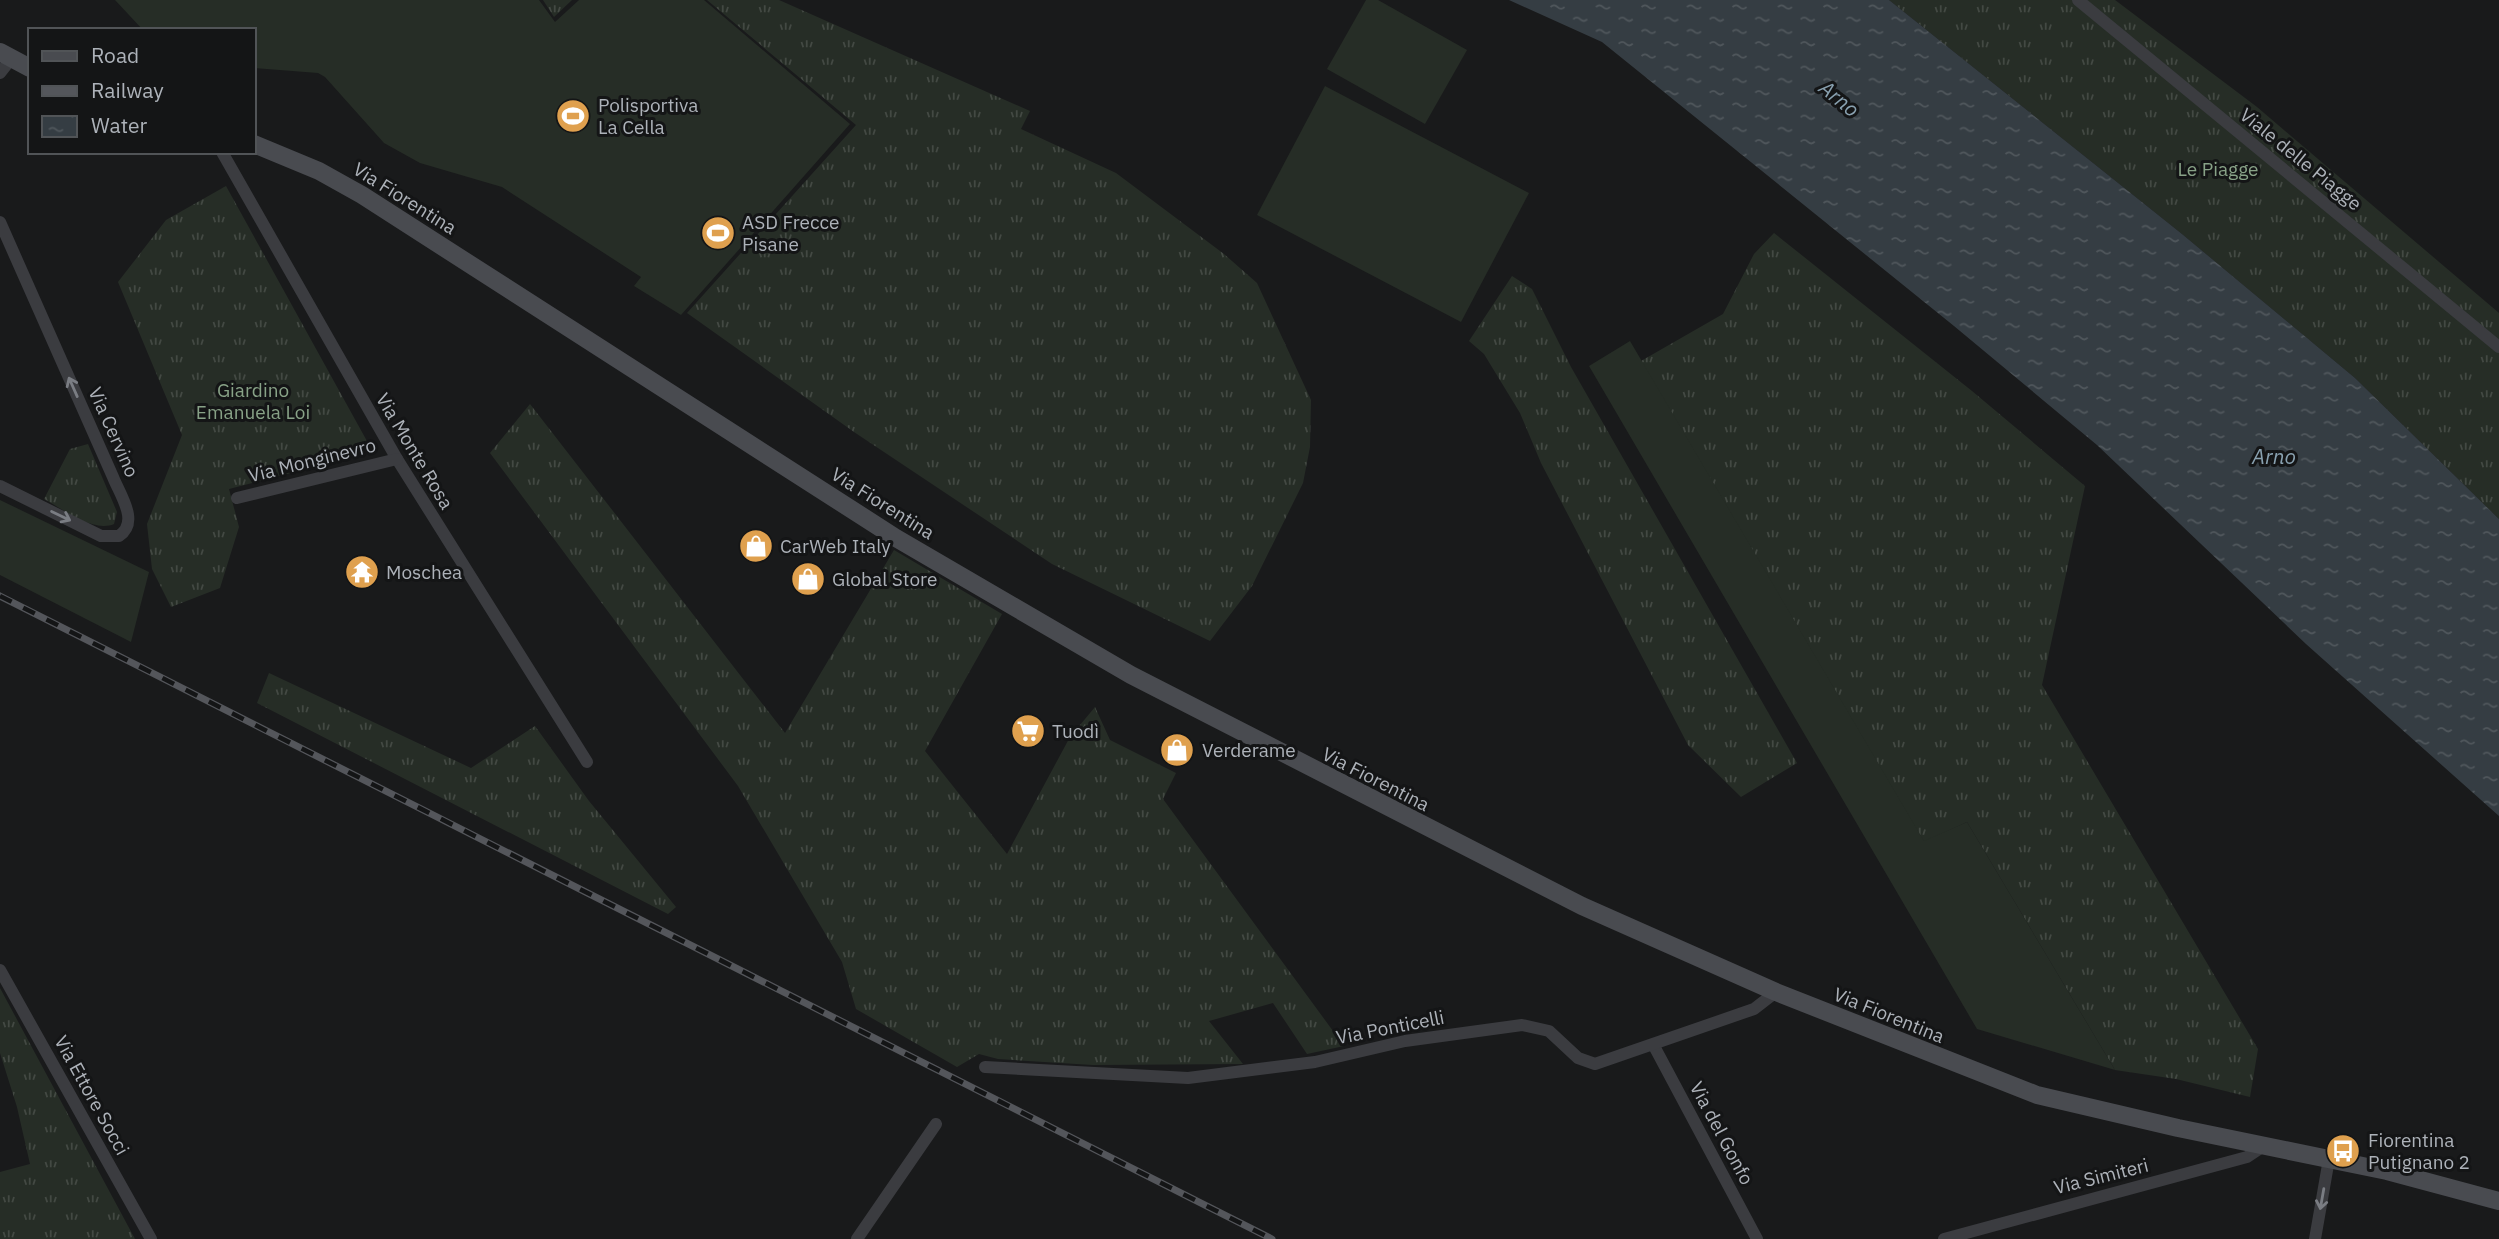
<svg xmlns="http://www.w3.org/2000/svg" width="2499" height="1239" font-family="'IBM Plex Sans',sans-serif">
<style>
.grass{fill:url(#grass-tufts)}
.garden{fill:#262d26}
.water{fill:url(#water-ripples)}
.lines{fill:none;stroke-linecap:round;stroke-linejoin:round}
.minor{stroke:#3b3c40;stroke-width:12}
.secondary{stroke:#494b50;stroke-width:18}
.rail-casing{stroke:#54565b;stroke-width:7}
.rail{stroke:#141516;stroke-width:4.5;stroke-dasharray:13;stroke-linecap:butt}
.oneway{stroke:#7a7d83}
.labels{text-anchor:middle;stroke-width:6;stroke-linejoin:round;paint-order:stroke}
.poi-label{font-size:19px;fill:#adb2b9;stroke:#141516;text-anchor:start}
.street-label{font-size:19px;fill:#adb2b9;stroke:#141516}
.park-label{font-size:19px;fill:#88a287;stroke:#141516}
.water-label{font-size:21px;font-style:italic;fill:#89a1b0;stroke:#141516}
</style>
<defs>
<pattern id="grass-tufts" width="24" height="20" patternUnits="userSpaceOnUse" patternTransform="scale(1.75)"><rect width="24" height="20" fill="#262d26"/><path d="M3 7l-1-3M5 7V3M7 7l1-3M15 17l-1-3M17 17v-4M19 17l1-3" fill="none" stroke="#434943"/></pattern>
<pattern id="water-ripples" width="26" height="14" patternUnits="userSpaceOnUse" patternTransform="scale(1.75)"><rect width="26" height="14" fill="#353d43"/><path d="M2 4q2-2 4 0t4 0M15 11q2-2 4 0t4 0" fill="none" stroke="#50575c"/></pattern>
</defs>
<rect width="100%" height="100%" fill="#191a1b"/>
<g class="grass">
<polygon points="543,0 572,0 554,17"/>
<polygon points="707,0 779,0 1030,111 1021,129 1116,173 1224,254 1257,283 1311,400 1310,447 1303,483 1252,586 1210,641 1052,564 854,432 687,313 856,125"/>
<polygon points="1889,0 2115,0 2257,107 2499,313 2499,519 2355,378 2182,234"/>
<polygon points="226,186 373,452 229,489 239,527 220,588 171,607 152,569 147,524 182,435 118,282 166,220"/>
<polygon points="1774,233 1972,391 2085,486 2042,685 2258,1049 2250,1097 2176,1079 2115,1070 1967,822 1924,842 1641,361 1723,314 1754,254"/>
<polygon points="1512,276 1532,289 1571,367 1797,763 1741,797 1688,745 1541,463 1520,413 1484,354 1469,341"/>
<polygon points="530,404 785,733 894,550 1002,614 925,751 1007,854 1070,737 1095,707 1110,740 1176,773 1163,799 1344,1046 1307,1054 1273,1003 1209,1021 1243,1064 1093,1065 998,1059 979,1054 957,1067 856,1009 842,962 738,786 490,453"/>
<path d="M88,444L117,512L114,524C93,533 63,509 44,499L70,449Z"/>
<polygon points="269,673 471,768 535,726 589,801 676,907 668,914 257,703"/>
<polygon points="0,988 135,1239 0,1239 0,1172 30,1164 17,1107 0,1053"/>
</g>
<g class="garden">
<polygon points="115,0 539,0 555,22 579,0 704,0 850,124 681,315 634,286 641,277 502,187 420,163 384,143 325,77 318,73 254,68 254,30 143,30"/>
<polygon points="1366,0 1378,0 1467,50 1425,124 1327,69"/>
<polygon points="1325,86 1529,193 1461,322 1257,215"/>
<polygon points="1630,341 1924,841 1967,822 2115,1070 1977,1029 1589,366"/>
<polygon points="0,500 149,572 131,642 0,575"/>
</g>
<polygon class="water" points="1509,0 1889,0 2182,234 2355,378 2499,519 2499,816 2306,644 2097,445 1954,326 1602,42"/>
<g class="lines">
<g class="minor">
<polyline points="2078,0 2499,347"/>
<polyline points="0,73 11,59"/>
<polyline points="222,152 397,459 587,762"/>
<path d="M0,222L113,477C120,495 140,522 119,536H101L0,486"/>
<polyline points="237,498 397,459"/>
<polyline points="0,970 151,1239"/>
<polyline points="1654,1046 1757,1239"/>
<polyline points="985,1067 1188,1078 1315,1062 1405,1041 1522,1025 1549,1031 1578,1058 1595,1064 1754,1009 1776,992"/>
<polyline points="857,1239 936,1124"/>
<polyline points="1944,1239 2247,1157 2265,1145"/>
<polyline points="2315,1239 2329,1159"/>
</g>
<g class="secondary">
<polyline points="0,52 30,68"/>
<polyline points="254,144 319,171 362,195 896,538 1131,675 1582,906 1776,992 2037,1095 2178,1128 2387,1171 2499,1201"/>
</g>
<g class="rail-casing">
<polyline id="rail" points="0,596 1272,1239"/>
</g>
<use href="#rail" class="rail"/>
</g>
<defs><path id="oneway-shaft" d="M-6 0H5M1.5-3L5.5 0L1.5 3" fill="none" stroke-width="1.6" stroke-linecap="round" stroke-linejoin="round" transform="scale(1.75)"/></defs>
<g class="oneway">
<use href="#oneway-shaft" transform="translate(73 387) rotate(-114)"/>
<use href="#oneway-shaft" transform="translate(61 516) rotate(26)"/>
<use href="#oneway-shaft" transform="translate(2322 1199) rotate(100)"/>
</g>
<defs>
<g id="stadium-disc" transform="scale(1.75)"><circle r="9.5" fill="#dfa04e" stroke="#141516"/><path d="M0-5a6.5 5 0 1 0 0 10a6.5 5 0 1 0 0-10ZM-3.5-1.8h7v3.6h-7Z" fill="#fff"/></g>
<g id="shop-disc" transform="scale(1.75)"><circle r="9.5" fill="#dfa04e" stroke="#141516"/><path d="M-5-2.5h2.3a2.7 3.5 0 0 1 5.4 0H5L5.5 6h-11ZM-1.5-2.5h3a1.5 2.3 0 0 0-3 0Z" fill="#fff"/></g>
<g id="temple-disc" transform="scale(1.75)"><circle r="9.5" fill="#dfa04e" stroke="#141516"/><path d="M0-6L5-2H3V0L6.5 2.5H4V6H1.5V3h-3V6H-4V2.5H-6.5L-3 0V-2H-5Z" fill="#fff"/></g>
<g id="supermarket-disc" transform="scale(1.75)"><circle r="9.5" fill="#dfa04e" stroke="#141516"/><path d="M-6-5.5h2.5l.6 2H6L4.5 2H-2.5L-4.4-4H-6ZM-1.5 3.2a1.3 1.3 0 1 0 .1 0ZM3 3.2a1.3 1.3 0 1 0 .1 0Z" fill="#fff"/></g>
<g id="bus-disc" transform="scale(1.75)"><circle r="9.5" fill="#dfa04e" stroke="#141516"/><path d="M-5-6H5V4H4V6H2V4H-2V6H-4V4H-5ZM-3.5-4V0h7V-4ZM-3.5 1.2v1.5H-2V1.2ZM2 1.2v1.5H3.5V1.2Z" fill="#fff"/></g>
</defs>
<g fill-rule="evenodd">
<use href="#stadium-disc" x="573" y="116"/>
<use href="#stadium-disc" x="718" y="233"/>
<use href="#shop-disc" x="756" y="546"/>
<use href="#temple-disc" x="362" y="572"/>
<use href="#shop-disc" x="808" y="579"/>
<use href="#supermarket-disc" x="1028" y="731"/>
<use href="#shop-disc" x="1177" y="750"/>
<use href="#bus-disc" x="2343" y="1151"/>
</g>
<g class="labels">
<g class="poi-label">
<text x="598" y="112">Polisportiva<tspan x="598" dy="22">La Cella</tspan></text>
<text x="742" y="229">ASD Frecce<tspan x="742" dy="22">Pisane</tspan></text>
<text x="780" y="553">CarWeb Italy</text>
<text x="386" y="579">Moschea</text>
<text x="832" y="586">Global Store</text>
<text x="1052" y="738">Tuodì</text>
<text x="1202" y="757">Verderame</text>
<text x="2368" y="1147">Fiorentina<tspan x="2368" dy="22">Putignano 2</tspan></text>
</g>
<g class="street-label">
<text transform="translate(2301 159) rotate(39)" y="7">Viale delle Piagge</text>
<text transform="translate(405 198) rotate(32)" y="7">Via Fiorentina</text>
<text transform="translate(114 432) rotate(66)" y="7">Via Cervino</text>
<text transform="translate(415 451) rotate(59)" y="7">Via Monte Rosa</text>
<text transform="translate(312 460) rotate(-14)" y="7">Via Monginevro</text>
<text transform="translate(883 503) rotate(32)" y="7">Via Fiorentina</text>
<text transform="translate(1376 779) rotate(27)" y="7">Via Fiorentina</text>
<text transform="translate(1889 1015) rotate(22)" y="7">Via Fiorentina</text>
<text transform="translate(1390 1027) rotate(-11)" y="7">Via Ponticelli</text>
<text transform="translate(92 1095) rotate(61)" y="7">Via Ettore Socci</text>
<text transform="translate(1722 1133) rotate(62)" y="7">Via del Gonfo</text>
<text transform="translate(2101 1176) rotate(-14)" y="7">Via Simiteri</text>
</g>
<g class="park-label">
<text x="2218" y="176">Le Piagge</text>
<text x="253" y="397">Giardino<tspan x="253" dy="22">Emanuela Loi</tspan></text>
</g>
<g class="water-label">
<text transform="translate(1839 99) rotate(39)" y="7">Arno</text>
<text x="2274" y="464">Arno</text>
</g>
</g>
<rect x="28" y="28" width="228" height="126" fill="#141516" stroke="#515457" stroke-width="2"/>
<rect x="42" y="51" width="35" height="10" fill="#494b50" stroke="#515457" stroke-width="2"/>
<text x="91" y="63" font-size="21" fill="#adb2b9">Road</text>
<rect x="42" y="86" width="35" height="10" fill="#54565b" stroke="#515457" stroke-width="2"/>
<text x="91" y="98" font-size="21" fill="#adb2b9">Railway</text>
<rect x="42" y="116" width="35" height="21" fill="url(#water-ripples)" stroke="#515457" stroke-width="2"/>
<text x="91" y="133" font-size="21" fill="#adb2b9">Water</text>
</svg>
